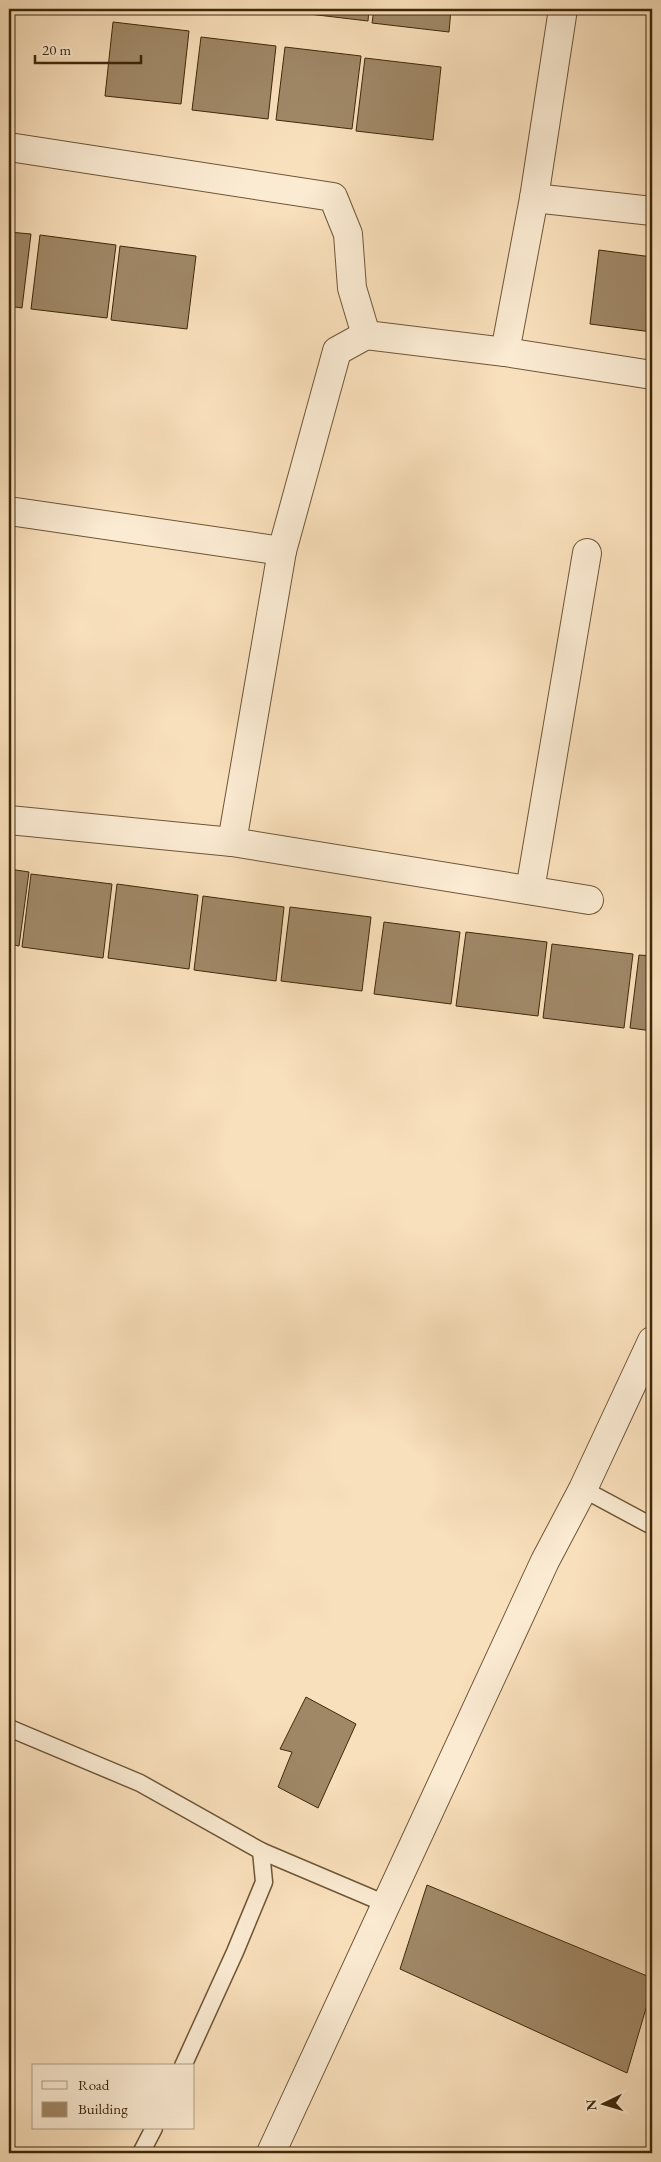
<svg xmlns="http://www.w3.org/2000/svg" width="661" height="2162" font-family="'EB Garamond',serif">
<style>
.building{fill:#a08867;stroke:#3f280a}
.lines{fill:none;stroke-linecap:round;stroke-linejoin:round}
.lane-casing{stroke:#6e5636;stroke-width:19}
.street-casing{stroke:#6e5636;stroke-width:30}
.lane{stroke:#fbebd3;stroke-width:16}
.street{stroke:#fbebd3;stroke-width:28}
</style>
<rect width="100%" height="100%" fill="#f9e0bc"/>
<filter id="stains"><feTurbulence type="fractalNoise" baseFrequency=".004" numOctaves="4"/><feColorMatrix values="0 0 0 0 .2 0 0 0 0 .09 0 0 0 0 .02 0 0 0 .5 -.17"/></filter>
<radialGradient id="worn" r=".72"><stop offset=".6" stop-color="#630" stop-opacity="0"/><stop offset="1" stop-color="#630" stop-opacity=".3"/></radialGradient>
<g class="building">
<polygon points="293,9 369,9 368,21 292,12"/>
<polygon points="374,9 451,9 449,32 372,23"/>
<polygon points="113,22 189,31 181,104 105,96"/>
<polygon points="201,37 276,46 268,119 192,110"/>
<polygon points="285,47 361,56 352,129 276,120"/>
<polygon points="365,58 441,67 433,140 356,131"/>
<polygon points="9,232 31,234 22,308 9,306"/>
<polygon points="40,235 116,245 107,318 31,309"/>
<polygon points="120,246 196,256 187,329 111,320"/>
<polygon points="599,250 652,257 652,332 590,324"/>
<polygon points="9,869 29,872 19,946 9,944"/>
<polygon points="31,874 112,884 103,958 22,947"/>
<polygon points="117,884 198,895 189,969 108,958"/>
<polygon points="203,896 284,907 276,981 194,970"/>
<polygon points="290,907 371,917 362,991 281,981"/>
<polygon points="384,922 460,932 451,1004 374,994"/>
<polygon points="466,932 547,942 538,1016 456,1006"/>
<polygon points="552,944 633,954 624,1028 543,1018"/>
<polygon points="639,955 652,956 652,1031 630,1028"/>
<polygon points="306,1697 356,1724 318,1808 278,1787 292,1752 280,1749"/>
<polygon points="427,1885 652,1978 652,1988 627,2073 400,1969"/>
</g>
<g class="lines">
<g class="lane-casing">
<g id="lane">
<polyline points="583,1489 652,1526"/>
<polyline points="9,1728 140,1783 261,1851 264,1882 235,1952 183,2066"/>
<polyline points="261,1851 386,1904"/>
<polyline points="141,2153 154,2128"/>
</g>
</g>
<g class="street-casing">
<g id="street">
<polyline points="9,147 333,197 348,234 352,288 366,335"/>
<polyline points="534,198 652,211"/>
<polyline points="505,352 534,198 563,9"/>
<polyline points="9,511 282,551"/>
<polyline points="9,820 232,842 589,900"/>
<polyline points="232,842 282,551 337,351 366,335 505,352 652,375"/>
<polyline points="530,890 587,553"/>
<polyline points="271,2153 545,1561 583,1489 652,1341"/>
</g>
</g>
<use href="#lane" class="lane"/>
<use href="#street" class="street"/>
</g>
<rect width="661" height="2162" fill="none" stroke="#f9e0bc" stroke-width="30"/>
<rect x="10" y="10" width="641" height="2142" fill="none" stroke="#3f280a" stroke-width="2.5"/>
<rect x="15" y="15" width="631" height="2132" fill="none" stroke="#3f280a"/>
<rect x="32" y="2064" width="162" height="65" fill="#fbebd3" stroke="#b09d83"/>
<rect x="42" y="2081" width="25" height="8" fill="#fbebd3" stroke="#b09d83"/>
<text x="78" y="2090" font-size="15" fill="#3f280a">Road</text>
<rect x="42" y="2102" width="25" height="15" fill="#a08867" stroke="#b09d83"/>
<text x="78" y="2114" font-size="15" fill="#3f280a">Building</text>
<g transform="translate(604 2104) rotate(265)" stroke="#fbebd3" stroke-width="4" paint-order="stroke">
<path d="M0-4L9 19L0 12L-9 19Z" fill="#3f280a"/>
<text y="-8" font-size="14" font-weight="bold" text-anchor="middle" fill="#3f280a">N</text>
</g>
<path d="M35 55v8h106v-8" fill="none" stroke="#3f280a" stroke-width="2.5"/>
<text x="42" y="55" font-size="15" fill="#3f280a" stroke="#fbebd3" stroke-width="4" paint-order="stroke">20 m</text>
<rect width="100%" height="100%" filter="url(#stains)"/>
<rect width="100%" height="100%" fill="url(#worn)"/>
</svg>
